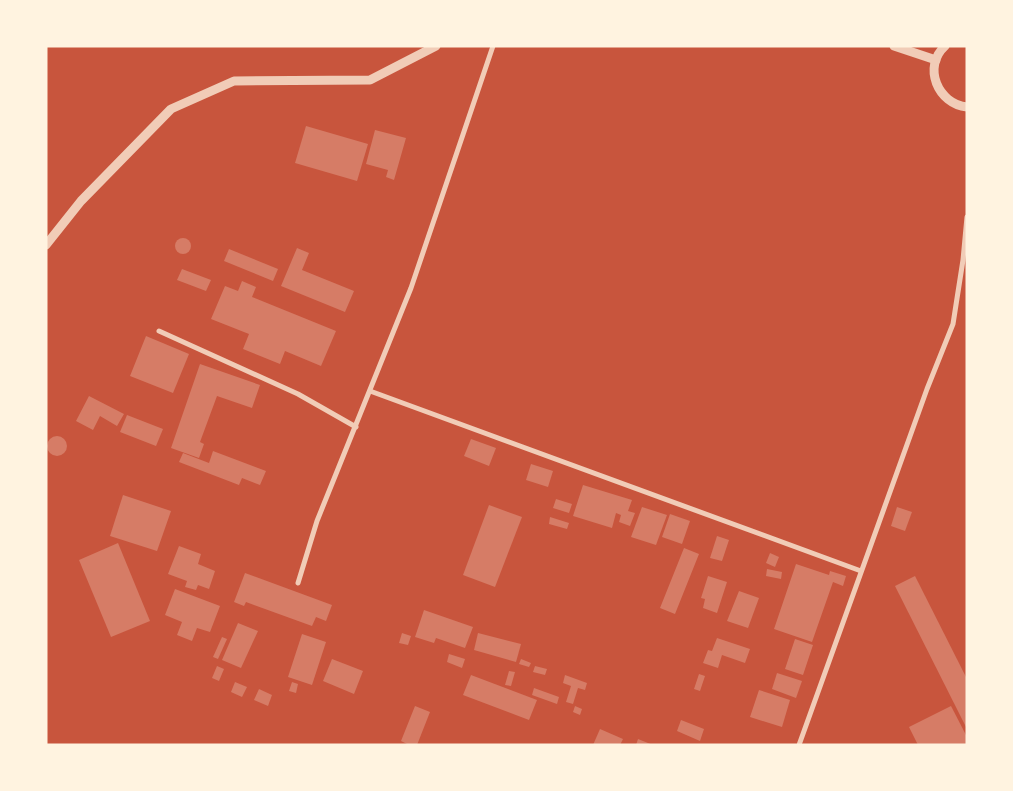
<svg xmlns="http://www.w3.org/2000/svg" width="1013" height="791" font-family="Helvetica,sans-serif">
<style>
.building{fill:#d67c66}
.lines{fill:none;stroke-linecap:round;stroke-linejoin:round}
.minor{stroke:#f1ccb7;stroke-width:5}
.tertiary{stroke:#f1ccb7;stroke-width:9}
</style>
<rect width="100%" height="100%" fill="#c8553d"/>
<g class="building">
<polygon points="306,126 368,144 357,181 295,163"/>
<polygon points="375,130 406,138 394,180 386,177 388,170 366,164"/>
<circle cx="183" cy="246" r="8"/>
<polygon points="297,248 309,253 302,270 354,291 345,312 281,286"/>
<polygon points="229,249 278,269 273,281 224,261"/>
<polygon points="182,269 211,280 206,291 177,280"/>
<polygon points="242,281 256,287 252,297 336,331 321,366 285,351 280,364 243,349 249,334 211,319 225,286 238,291"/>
<polygon points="146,336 189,354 173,393 130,376"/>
<polygon points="200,364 260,385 252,408 217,396 200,442 204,444 199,458 171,448"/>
<polygon points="89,396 124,414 117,426 100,416 93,430 76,421"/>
<polygon points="127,415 163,429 156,446 120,432"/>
<circle cx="57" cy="446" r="10"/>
<polygon points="471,439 496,448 489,466 464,456"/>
<polygon points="213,451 266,471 260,485 242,478 239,485 179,462 183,453 209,463"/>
<polygon points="531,464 553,471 548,487 526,480"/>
<polygon points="583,485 632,500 628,511 635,513 630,526 619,522 621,515 616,513 612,528 573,516"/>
<polygon points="123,495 171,511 157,551 110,536"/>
<polygon points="556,499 572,504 569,513 553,508"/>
<polygon points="489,505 522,517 495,587 463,575"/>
<polygon points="642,507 667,515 656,545 631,537"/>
<polygon points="897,507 912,512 905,531 891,526"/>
<polygon points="670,514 690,521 682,544 662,537"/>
<polygon points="550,517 569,523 567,529 549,524"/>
<polygon points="717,536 729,540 722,561 710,558"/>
<polygon points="118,543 150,621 111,637 79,560"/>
<polygon points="179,546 201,554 198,564 215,571 209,589 198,585 196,590 185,587 187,581 168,574"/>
<polygon points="684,548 699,554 675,614 660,608"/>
<polygon points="770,553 779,557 775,567 766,563"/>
<polygon points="796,564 829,575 830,571 846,576 843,586 833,582 812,642 774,629"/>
<polygon points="767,569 782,572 781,579 766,576"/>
<polygon points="245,573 332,605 326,621 316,617 312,626 246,602 244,606 234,602"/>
<polygon points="708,576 727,582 717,613 703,608 705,599 701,598"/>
<polygon points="915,576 967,679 967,729 895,586"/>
<polygon points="175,589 220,606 210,632 197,628 192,641 177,635 182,622 165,615"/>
<polygon points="739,591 759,598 748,628 727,621"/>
<polygon points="424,610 473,627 465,648 436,638 434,643 415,637"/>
<polygon points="238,623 258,631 241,668 222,660"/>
<polygon points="402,633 411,636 408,645 399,643"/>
<polygon points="478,633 521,644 516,662 474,650"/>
<polygon points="302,634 326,642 312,685 288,677"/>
<polygon points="222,637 227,639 218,659 213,657"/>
<polygon points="717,638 750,649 745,663 722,655 718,668 703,663 708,650 712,651"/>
<polygon points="795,639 813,645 803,675 785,669"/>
<polygon points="449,654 465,659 462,668 447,662"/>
<polygon points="332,659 363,671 354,694 323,681"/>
<polygon points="521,659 531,663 529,667 519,664"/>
<polygon points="217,666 224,669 219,681 212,678"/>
<polygon points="535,666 547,669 545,675 533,672"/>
<polygon points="509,671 515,672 511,686 505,685"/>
<polygon points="777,673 802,681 796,698 772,689"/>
<polygon points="699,674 705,676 700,691 694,689"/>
<polygon points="471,675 537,700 529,720 463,695"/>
<polygon points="565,675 587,683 585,690 578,688 573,704 566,702 571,686 563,683"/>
<polygon points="235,682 247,687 242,697 231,692"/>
<polygon points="292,682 298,684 296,693 289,691"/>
<polygon points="534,688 559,697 557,704 532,695"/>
<polygon points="259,689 272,695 268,706 254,700"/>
<polygon points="759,690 790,700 782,727 750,717"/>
<polygon points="415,706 430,712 417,745 409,745 401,741"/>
<polygon points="575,706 582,709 580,715 573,712"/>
<polygon points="951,706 967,737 967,745 918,745 909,727"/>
<polygon points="681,720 704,729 700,741 677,731"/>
<polygon points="600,729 623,739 620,745 593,745"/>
<polygon points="638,739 653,745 636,745"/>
</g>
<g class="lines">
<g class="minor">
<polyline points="159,331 298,394 356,427"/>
<polyline points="370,391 861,571"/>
<polyline points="298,583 317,521 411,288 493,46"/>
<polyline points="799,745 927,389 953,324 963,260 967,217"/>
</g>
<g class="tertiary">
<polyline points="894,46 936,60"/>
<path d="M945,46C922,67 938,104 967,107"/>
<polyline points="46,245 81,201 171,109 234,81 370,80 436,46"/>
</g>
</g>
<rect width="1013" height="791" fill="none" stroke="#fff3e0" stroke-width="95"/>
</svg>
